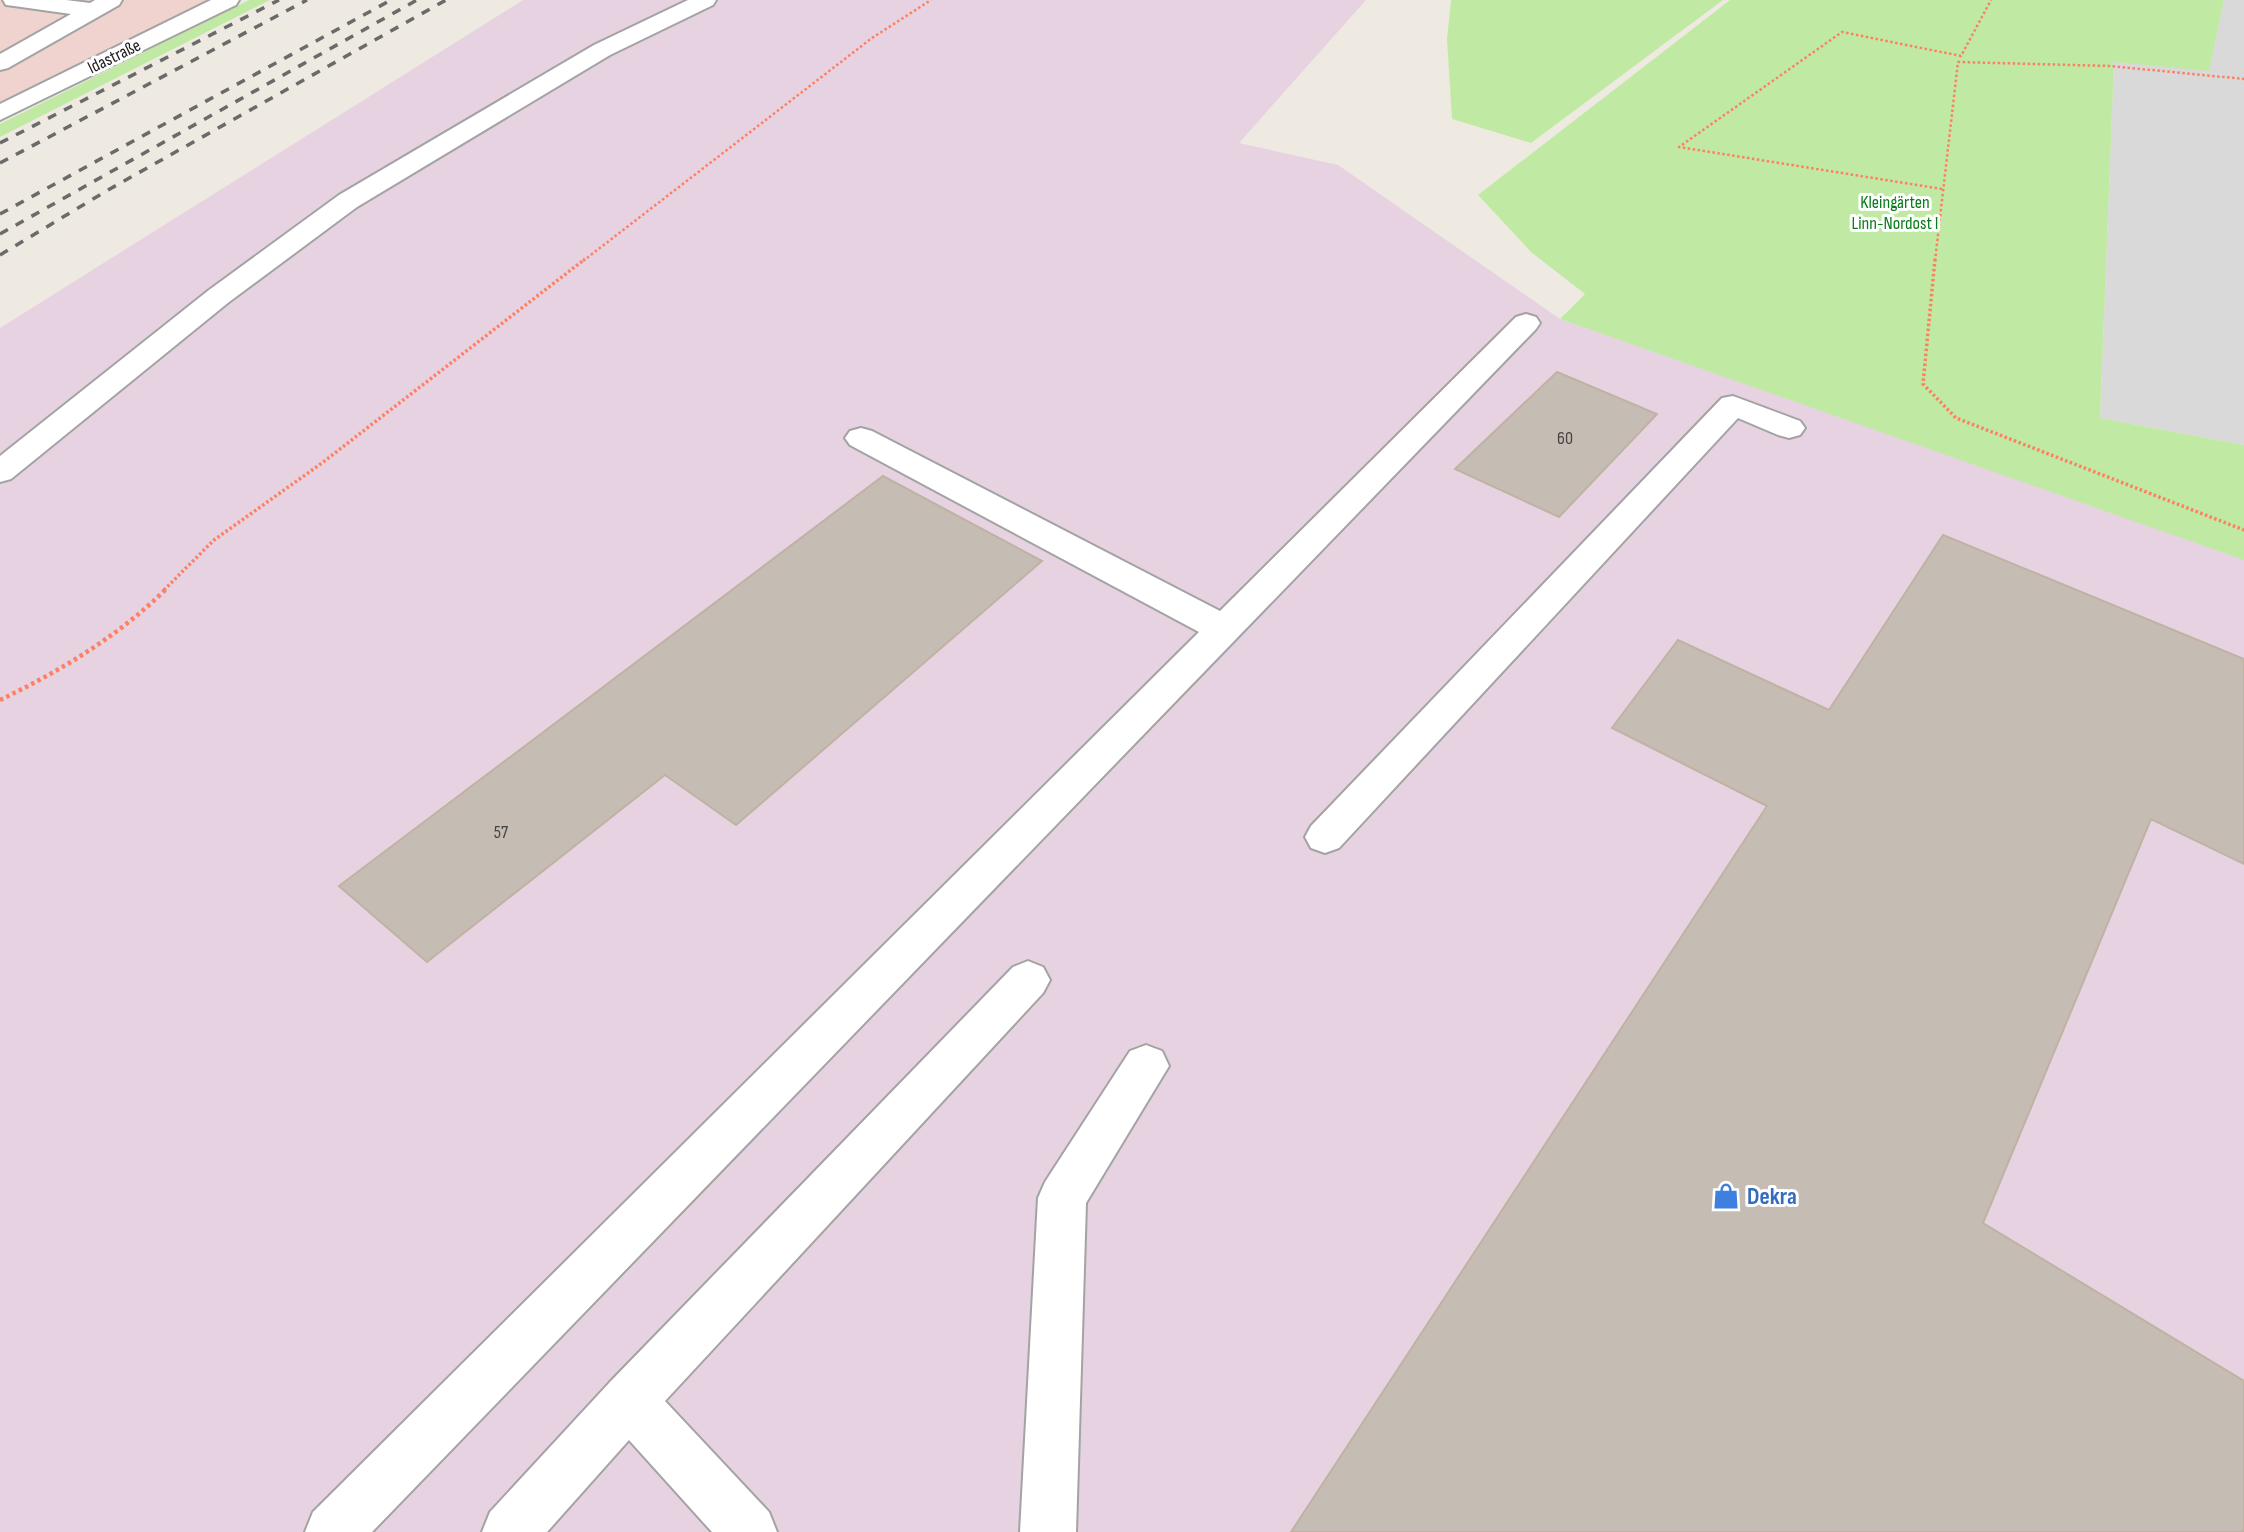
<svg xmlns="http://www.w3.org/2000/svg" width="2244" height="1532" font-family="'Sofia Sans Condensed',sans-serif">
<style>
.residential{fill:#dad9d9}
.commercial{fill:#f0d3cf}
.industrial{fill:#e7d2e1}
.grass{fill:#c0eaa4}
.building{fill:#c5bdb4;stroke:#c0b2a3;stroke-width:2}
.lines{fill:none;stroke-linecap:round;stroke-linejoin:round}
.minor-casing{stroke:#a3a3a3;stroke-width:4}
.path-far2{stroke:#fe7f61;stroke-width:2.5;stroke-dasharray:2.5 2.5;stroke-linecap:butt}
.path-far1{stroke:#fe7f61;stroke-width:3.5;stroke-dasharray:2.5 2.5;stroke-linecap:butt}
.path{stroke:#fe7f61;stroke-width:4.5;stroke-dasharray:3.5 3.5;stroke-linecap:butt}
.minor{fill:#fff;fill-rule:evenodd}
.rail{stroke:#6a6a6a;stroke-width:3.5;stroke-dasharray:9 9;stroke-linecap:butt}
.labels{text-anchor:middle;stroke-width:6;stroke-linejoin:round;paint-order:stroke}
.far-street-label{font-size:18px;fill:#1c1c1c;stroke:#fff}
.far-park-label{font-size:18px;fill:#087c1b;stroke:#fff}
.number-label{font-size:18px;fill:#464442}
.near-shop-label{font-size:24px;font-weight:bold;fill:#366cbe;stroke:#fff;text-anchor:start}
</style>
<rect width="100%" height="100%" fill="#eeeae1"/>
<polygon class="residential" points="2224,0 2244,0 2244,445 2100,418 2114,61 2209,70"/>
<polygon class="commercial" points="0,0 209,0 0,102"/>
<polygon class="industrial" points="523,0 1366,0 1239,143 1338,165 1560,319 2244,558 2244,1532 0,1532 0,328"/>
<g class="grass">
<polygon points="249,0 270,0 0,137 0,124"/>
<polygon points="1451,0 1723,0 1531,143 1452,119 1447,39"/>
<polygon points="1730,0 2224,0 2209,71 2114,62 2100,418 2244,445 2244,560 1560,319 1585,294 1531,252 1478,195"/>
</g>
<g class="building">
<polygon points="1557,372 1657,414 1559,517 1455,469"/>
<polygon points="883,476 1042,561 736,825 665,775 427,962 339,886"/>
<polygon points="1943,535 2244,659 2244,864 2151,819 1983,1223 2244,1381 2244,1532 1291,1532 1767,806 1612,728 1678,640 1829,710"/>
</g>
<g class="lines">
<g class="minor-casing">
<g id="minor">
<polygon points="3,0 66,0 90,3 95,0 122,0 119,5 8,68 0,70 0,54 71,14 14,6 6,5"/>
<polygon points="211,0 239,0 236,5 0,120 0,104"/>
<polygon points="688,0 716,0 713,5 610,55 357,207 229,302 11,479 0,482 0,456 209,290 339,195 594,45"/>
<polygon points="1526,314 1536,317 1540,323 1536,329 372,1532 305,1532 313,1512 1199,632 850,445 845,438 850,431 861,428 872,431 1220,611 1516,317"/>
<polygon points="1733,396 1800,421 1805,428 1800,435 1789,438 1778,435 1738,418 1339,848 1325,853 1311,848 1305,837 1311,826 1722,398"/>
<polygon points="1028,961 1043,967 1050,980 1043,993 665,1401 769,1512 777,1532 712,1532 629,1440 547,1532 482,1532 490,1512 610,1382 1013,967"/>
<polygon points="1146,1045 1162,1051 1169,1066 1086,1203 1076,1532 1020,1532 1038,1198 1045,1182 1130,1051"/>
</g>
</g>
<g class="path-far2">
<polyline points="1942,189 1679,147 1842,32 1961,56 1991,0"/>
<polyline points="583,261 872,38 931,0"/>
<polyline points="1935,261 1958,62 2110,66 2244,79"/>
</g>
<g class="path-far1">
<polyline points="1935,259 1923,384 1956,418 2244,530"/>
<polyline points="164,590 214,540 322,463 585,259"/>
</g>
<path class="path" d="M0,700C60,671 119,636 166,589"/>
<use href="#minor" class="minor"/>
<g class="rail">
<polyline points="0,143 279,0"/>
<polyline points="0,163 307,0"/>
<polyline points="0,214 391,0"/>
<polyline points="0,234 417,0"/>
<polyline points="0,255 108,190 446,0"/>
</g>
</g>
<defs>
<g id="shop-bare" transform="scale(2.1)"><path d="M-5-2.5h2.3a2.7 3.5 0 0 1 5.4 0H5L5.5 6h-11ZM-1.5-2.5h3a1.5 2.3 0 0 0-3 0Z" fill="#3f7fe0" stroke="#fff" stroke-width="2.5" paint-order="stroke"/></g>
</defs>
<g fill-rule="evenodd">
<use href="#shop-bare" x="1726" y="1196"/>
</g>
<g class="labels">
<g class="far-street-label">
<text transform="translate(114 56) rotate(-26)" y="6">Idastraße</text>
</g>
<g class="far-park-label">
<text x="1895" y="208">Kleingärten<tspan x="1895" dy="21">Linn-Nordost I</tspan></text>
</g>
<g class="number-label">
<text x="1565" y="444">60</text>
<text x="501" y="838">57</text>
</g>
<g class="near-shop-label">
<text x="1747" y="1204">Dekra</text>
</g>
</g>
</svg>
